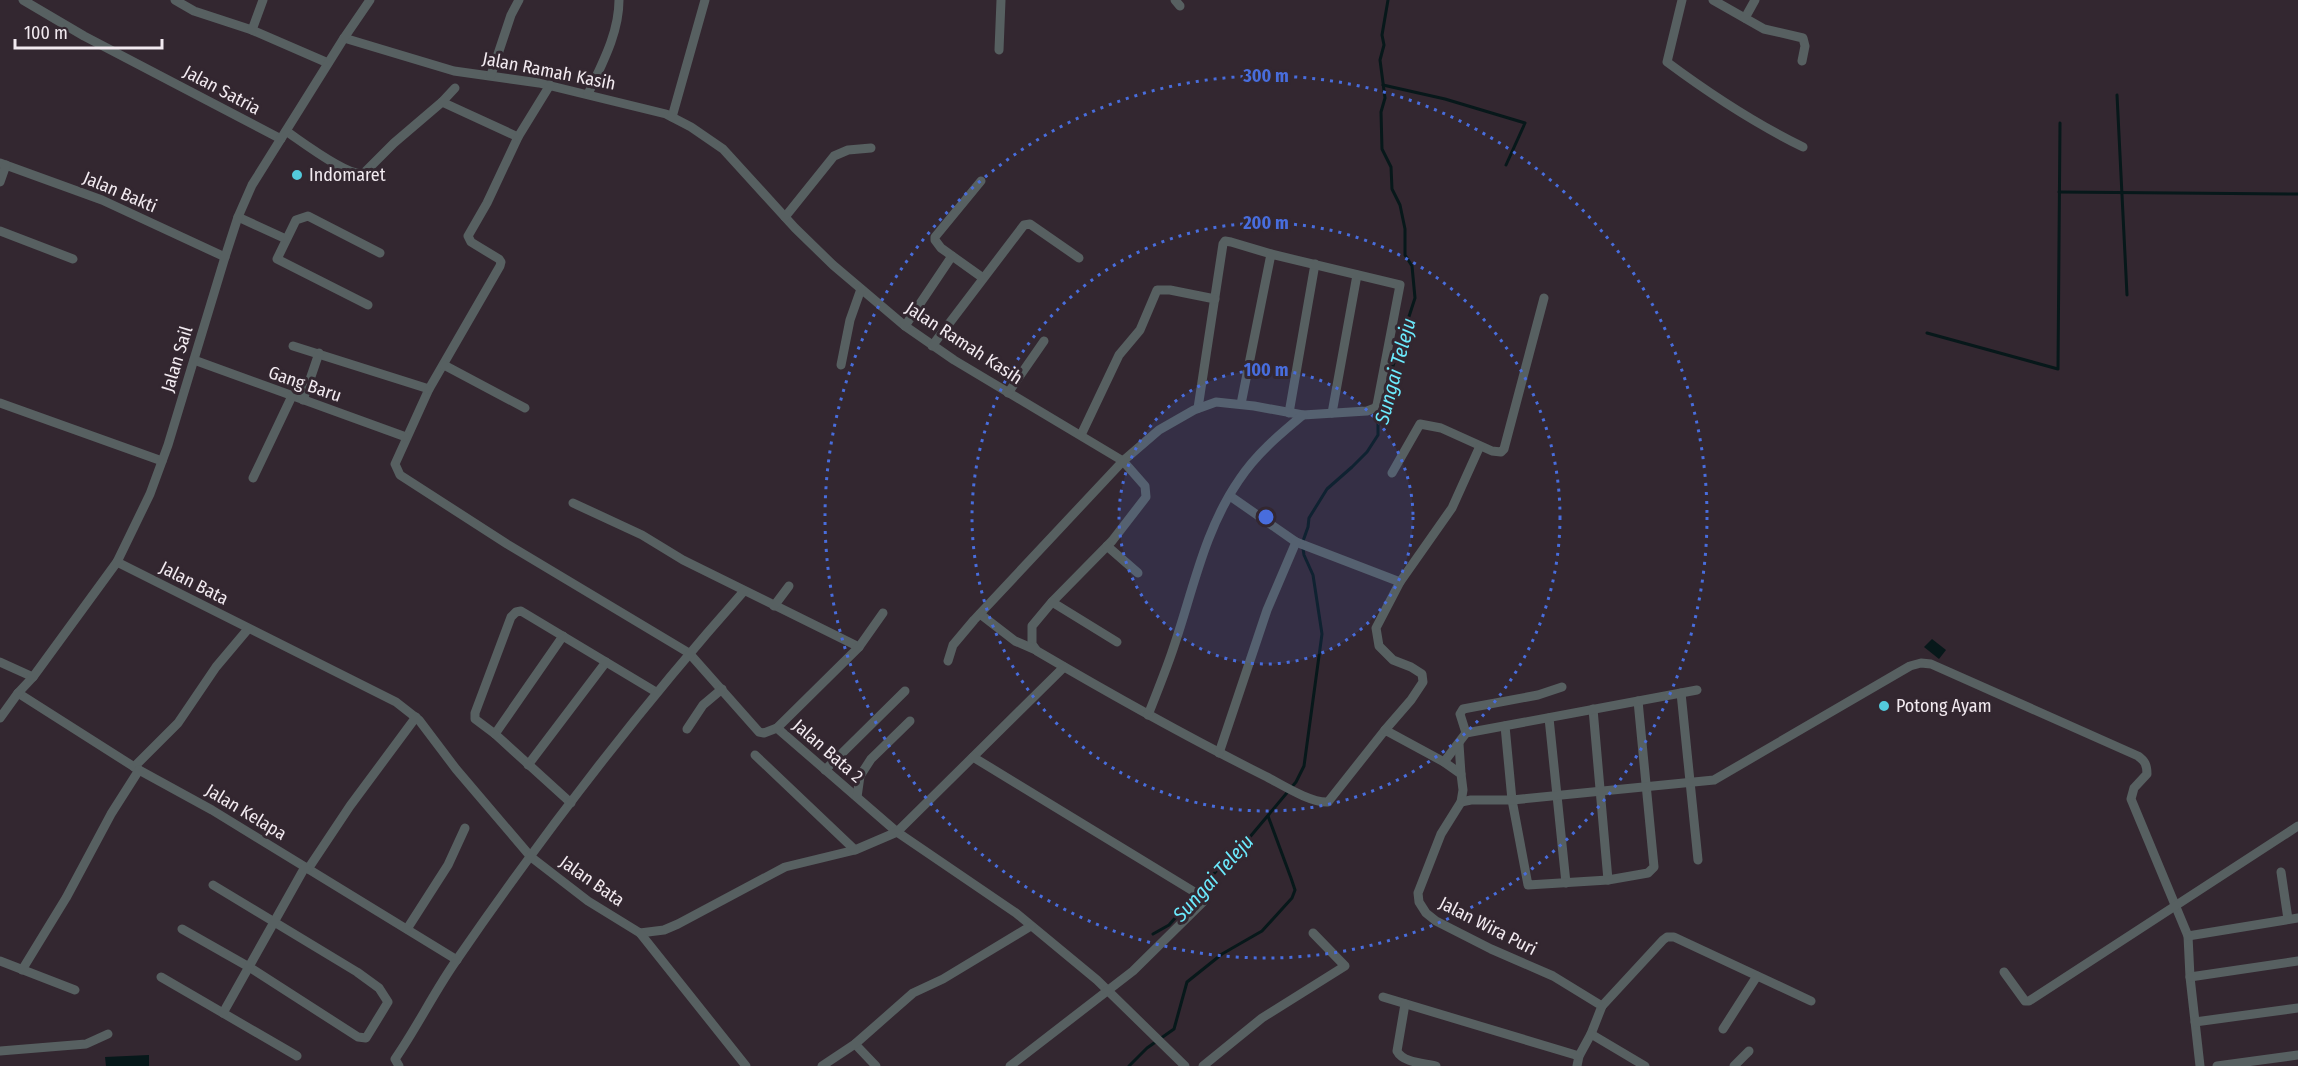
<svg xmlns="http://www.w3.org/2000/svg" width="2298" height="1066" font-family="'Fira Sans Condensed',sans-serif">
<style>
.water{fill:#07181a}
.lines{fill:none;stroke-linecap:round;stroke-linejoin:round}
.stream{stroke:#07181a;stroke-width:3}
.minor{stroke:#576061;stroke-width:9}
.ring{fill:none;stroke:#486ddd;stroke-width:3;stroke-dasharray:3 6}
.poi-dot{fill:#53cadc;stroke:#332730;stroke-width:2}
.labels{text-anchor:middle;stroke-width:6;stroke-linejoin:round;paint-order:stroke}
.street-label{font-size:18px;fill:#f2eaf0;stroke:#332730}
.poi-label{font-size:18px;fill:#f2eaf0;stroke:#332730;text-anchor:start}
.water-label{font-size:20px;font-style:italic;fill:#6cebfe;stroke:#332730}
.centre{fill:#486ddd;stroke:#332730;stroke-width:3}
.ring-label{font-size:18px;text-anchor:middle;font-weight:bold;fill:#486ddd;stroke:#332730;stroke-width:6;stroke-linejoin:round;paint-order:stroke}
</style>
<rect width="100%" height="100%" fill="#332730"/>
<g class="water">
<polygon points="1932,639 1946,650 1939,659 1924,647"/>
<polygon points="149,1055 149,1066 106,1066 105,1057"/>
</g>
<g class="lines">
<g class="stream">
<polyline points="1383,85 1445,99 1525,123 1506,165"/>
<polyline points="2117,95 2127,295"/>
<polyline points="2059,192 2298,194"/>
<polyline points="1927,333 2058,369 2060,123"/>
<polyline points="1303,541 1308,527 1309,518 1327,489 1352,467 1367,452 1378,435 1378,421 1390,375 1415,298 1412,266 1405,255 1405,229 1400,205 1392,189 1391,167 1382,149 1381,112 1385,98 1380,60 1384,45 1382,35 1388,0"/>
<polyline points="1153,934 1169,925 1225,861 1237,852 1237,845 1244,844 1296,782 1304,766 1322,634 1313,575 1304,555 1303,548"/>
<polyline points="1129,1066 1147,1048 1174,1029 1187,982 1222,954 1262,931 1292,898 1295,890 1291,878 1268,816"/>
</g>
<g class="minor">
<polyline points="23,0 84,36 281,139"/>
<polyline points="175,0 194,11 252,30 328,63"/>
<polyline points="1175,0 1180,6"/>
<path d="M1682,0L1667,62C1710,94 1754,123 1803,147"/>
<polyline points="1713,0 1764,29 1803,38 1805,46 1802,61"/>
<polyline points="1745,18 1755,0"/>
<polyline points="252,30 263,0"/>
<path d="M344,38L454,71L539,83L666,114L691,127L723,149L795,228L833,265L905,326L954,360L1123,461L1145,486L1146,497L1112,541L1052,602L1032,626V644L1037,651C1112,695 1187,737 1265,776C1281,784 1310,803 1328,802L1385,730L1444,762L1461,774L1463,790L1461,802L1441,834L1418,893L1419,902L1426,913L1436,921L1491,949L1553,976L1602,1006L1591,1034L1579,1056L1577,1066"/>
<polyline points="999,50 1001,0"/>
<polyline points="491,75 511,15 519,0"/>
<path d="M588,94C602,64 619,33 619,0"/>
<polyline points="442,102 518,137 487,203 468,236 471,242 499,259 501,262 500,266 429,389 395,464 400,475 507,544 689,653 759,732 764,733 777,728 897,832 1016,913 1097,980 1185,1066"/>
<polyline points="672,117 705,0"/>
<path d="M286,131C301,141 349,178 364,173L394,143L442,102L455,88"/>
<polyline points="518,137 550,85"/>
<polyline points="0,163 102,200 225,257"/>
<polyline points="981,181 935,237 935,240 941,248 983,278"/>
<polyline points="0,182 6,165"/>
<polyline points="238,217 286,239"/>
<polyline points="785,217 834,156 848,150 871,148"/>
<polyline points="0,231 73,259"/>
<polyline points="368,305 277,259 296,220 308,216 380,253"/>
<polyline points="905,326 952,256"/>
<polyline points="293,346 429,389"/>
<polyline points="932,346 1024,225 1030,224 1079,258"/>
<polyline points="194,360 406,437"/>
<polyline points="444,365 525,408"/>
<polyline points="841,365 850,320 861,289"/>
<polyline points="1008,393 1044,341"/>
<polyline points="303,400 319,353"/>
<polyline points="0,403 162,461"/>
<polyline points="1198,408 1223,244 1225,241 1231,242 1271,254"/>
<polyline points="1289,413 1315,264"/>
<polyline points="1332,413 1357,275"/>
<polyline points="1081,435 1119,355 1140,330 1157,290 1170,290 1215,299"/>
<polyline points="1392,473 1420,424 1441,428 1492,451 1501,452 1504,449 1544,298"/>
<polyline points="253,478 292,396"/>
<polyline points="1230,496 1296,542 1400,582"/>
<polyline points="573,503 642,535 683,560 859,647"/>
<polyline points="1107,546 1138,573"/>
<polyline points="117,562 396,702 419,720 456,769 531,857 588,901 640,933 664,930 678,924 785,867 855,850 897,832 1064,667"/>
<polyline points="1052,602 1117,642"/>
<polyline points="774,606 789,586"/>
<polyline points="980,614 1015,641 1036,650"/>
<polyline points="948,661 953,645 974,620 1123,461 1159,430 1194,410 1216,402 1254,406 1303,415 1367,411 1375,408 1377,405 1400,285 1271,254 1241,404"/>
<polyline points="0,662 33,677"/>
<polyline points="18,693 139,770 212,810 457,960"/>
<polyline points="1681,693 1698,860"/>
<polyline points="1593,709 1608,880"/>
<path d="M1148,715C1156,695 1164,675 1171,655C1192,596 1203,532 1239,480C1256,454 1279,435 1303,415"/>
<polyline points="0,718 18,693 33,677 117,562 150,494 168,445 225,257 238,217 252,185 344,38 370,0"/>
<polyline points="1549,718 1566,883"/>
<polyline points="1505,726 1512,800 1528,885 1608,880 1648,873 1654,867 1638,701"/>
<polyline points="777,728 859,647 883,613"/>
<polyline points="687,729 703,705 722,689"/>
<polyline points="1385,730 1411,700 1423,682 1422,674 1411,667 1393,660 1379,646 1376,628 1400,582 1452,508 1480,446"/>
<polyline points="1466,733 1460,714 1463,709 1538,695 1562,687"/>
<polyline points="495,734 563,636"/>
<polyline points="1459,744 1461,774"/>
<polyline points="1219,753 1267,610 1296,542"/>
<polyline points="755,755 855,850"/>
<polyline points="973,757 1206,899 1133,971 1010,1066"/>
<polyline points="1444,762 1466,733 1697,690"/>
<polyline points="528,765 606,662"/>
<polyline points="134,767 178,723 216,667 248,629"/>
<polyline points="825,770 905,691"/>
<polyline points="857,797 860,776 871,759 910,721"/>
<path d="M1461,802L1471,800H1512L1714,780L1910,666L1921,663L1931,664L2138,756C2145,761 2147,765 2147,774L2134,788L2131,799L2188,936L2190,977L2200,1066"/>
<polyline points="571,803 495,734 475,719 475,713 511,617 516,612 521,611 656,692"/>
<polyline points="308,869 350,806 416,717"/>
<polyline points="2281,872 2288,919"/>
<polyline points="182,929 249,967 358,1037 366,1038 388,1002 379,988 357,972 213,885"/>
<polyline points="407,929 448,865 465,828"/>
<polyline points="640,933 746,1066"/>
<polyline points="2188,936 2298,918"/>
<polyline points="0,961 75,990"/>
<polyline points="22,970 66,898 111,814 139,770"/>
<polyline points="2004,972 2025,1001 2029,1001 2298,826"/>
<polyline points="161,977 297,1056"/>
<polyline points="2190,977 2298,961"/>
<polyline points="1383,997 1579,1056"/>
<path d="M1405,1004L1397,1051C1403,1063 1424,1063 1436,1066"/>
<polyline points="1602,1006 1663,940 1667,937 1674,937 1811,1001"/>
<polyline points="223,1013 305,867"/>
<polyline points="2195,1022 2298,1008"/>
<polyline points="1723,1029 1757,976"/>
<polyline points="1591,1034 1645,1066"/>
<polyline points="855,1044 876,1066"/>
<polyline points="0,1051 86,1044 108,1034"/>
<path d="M399,1066L395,1059C418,1026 435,990 458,958C546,830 641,707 744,591"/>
<polyline points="822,1066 855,1044 913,993 943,979 1031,926"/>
<polyline points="1203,1066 1262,1018 1345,966 1313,933"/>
<polyline points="1734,1066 1749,1051"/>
<polyline points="2217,1066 2298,1055"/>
</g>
</g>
<circle cx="1266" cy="517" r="147" fill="#486ddd" fill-opacity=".12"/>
<g class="ring">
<circle cx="1266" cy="517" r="147"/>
<circle cx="1266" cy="517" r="294"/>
<circle cx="1266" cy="517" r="441"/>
</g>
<g class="poi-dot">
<circle cx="297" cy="175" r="6"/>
<circle cx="1884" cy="706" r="6"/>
</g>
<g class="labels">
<g class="street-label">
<text transform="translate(549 71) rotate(11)" y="6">Jalan Ramah Kasih</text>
<text transform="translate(222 90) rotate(28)" y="6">Jalan Satria</text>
<text transform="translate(120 192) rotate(23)" y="6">Jalan Bakti</text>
<text transform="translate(964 343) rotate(33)" y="6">Jalan Ramah Kasih</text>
<text transform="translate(177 359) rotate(-73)" y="6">Jalan Sail</text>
<text transform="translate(305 384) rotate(19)" y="6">Gang Baru</text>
<text transform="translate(194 583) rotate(27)" y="6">Jalan Bata</text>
<text transform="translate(828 751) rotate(41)" y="6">Jalan Bata 2</text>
<text transform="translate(246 812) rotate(31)" y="6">Jalan Kelapa</text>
<text transform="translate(592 881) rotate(35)" y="6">Jalan Bata</text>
<text transform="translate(1488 926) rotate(27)" y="6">Jalan Wira Puri</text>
</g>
<g class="poi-label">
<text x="309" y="181">Indomaret</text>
<text x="1896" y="712">Potong Ayam</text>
</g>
<g class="water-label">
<text transform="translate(1395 371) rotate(-75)" y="7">Sungai Teleju</text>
<text transform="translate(1213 878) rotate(-48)" y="7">Sungai Teleju</text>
</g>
</g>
<circle cx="1266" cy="517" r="9" class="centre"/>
<g class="ring-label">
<text x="1266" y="82">300 m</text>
<text x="1266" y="229">200 m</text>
<text x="1266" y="376">100 m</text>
</g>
<path d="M15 39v9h147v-9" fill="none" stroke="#f2eaf0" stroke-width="3"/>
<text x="24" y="39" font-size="18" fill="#f2eaf0" stroke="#332730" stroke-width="4.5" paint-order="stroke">100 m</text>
</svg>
